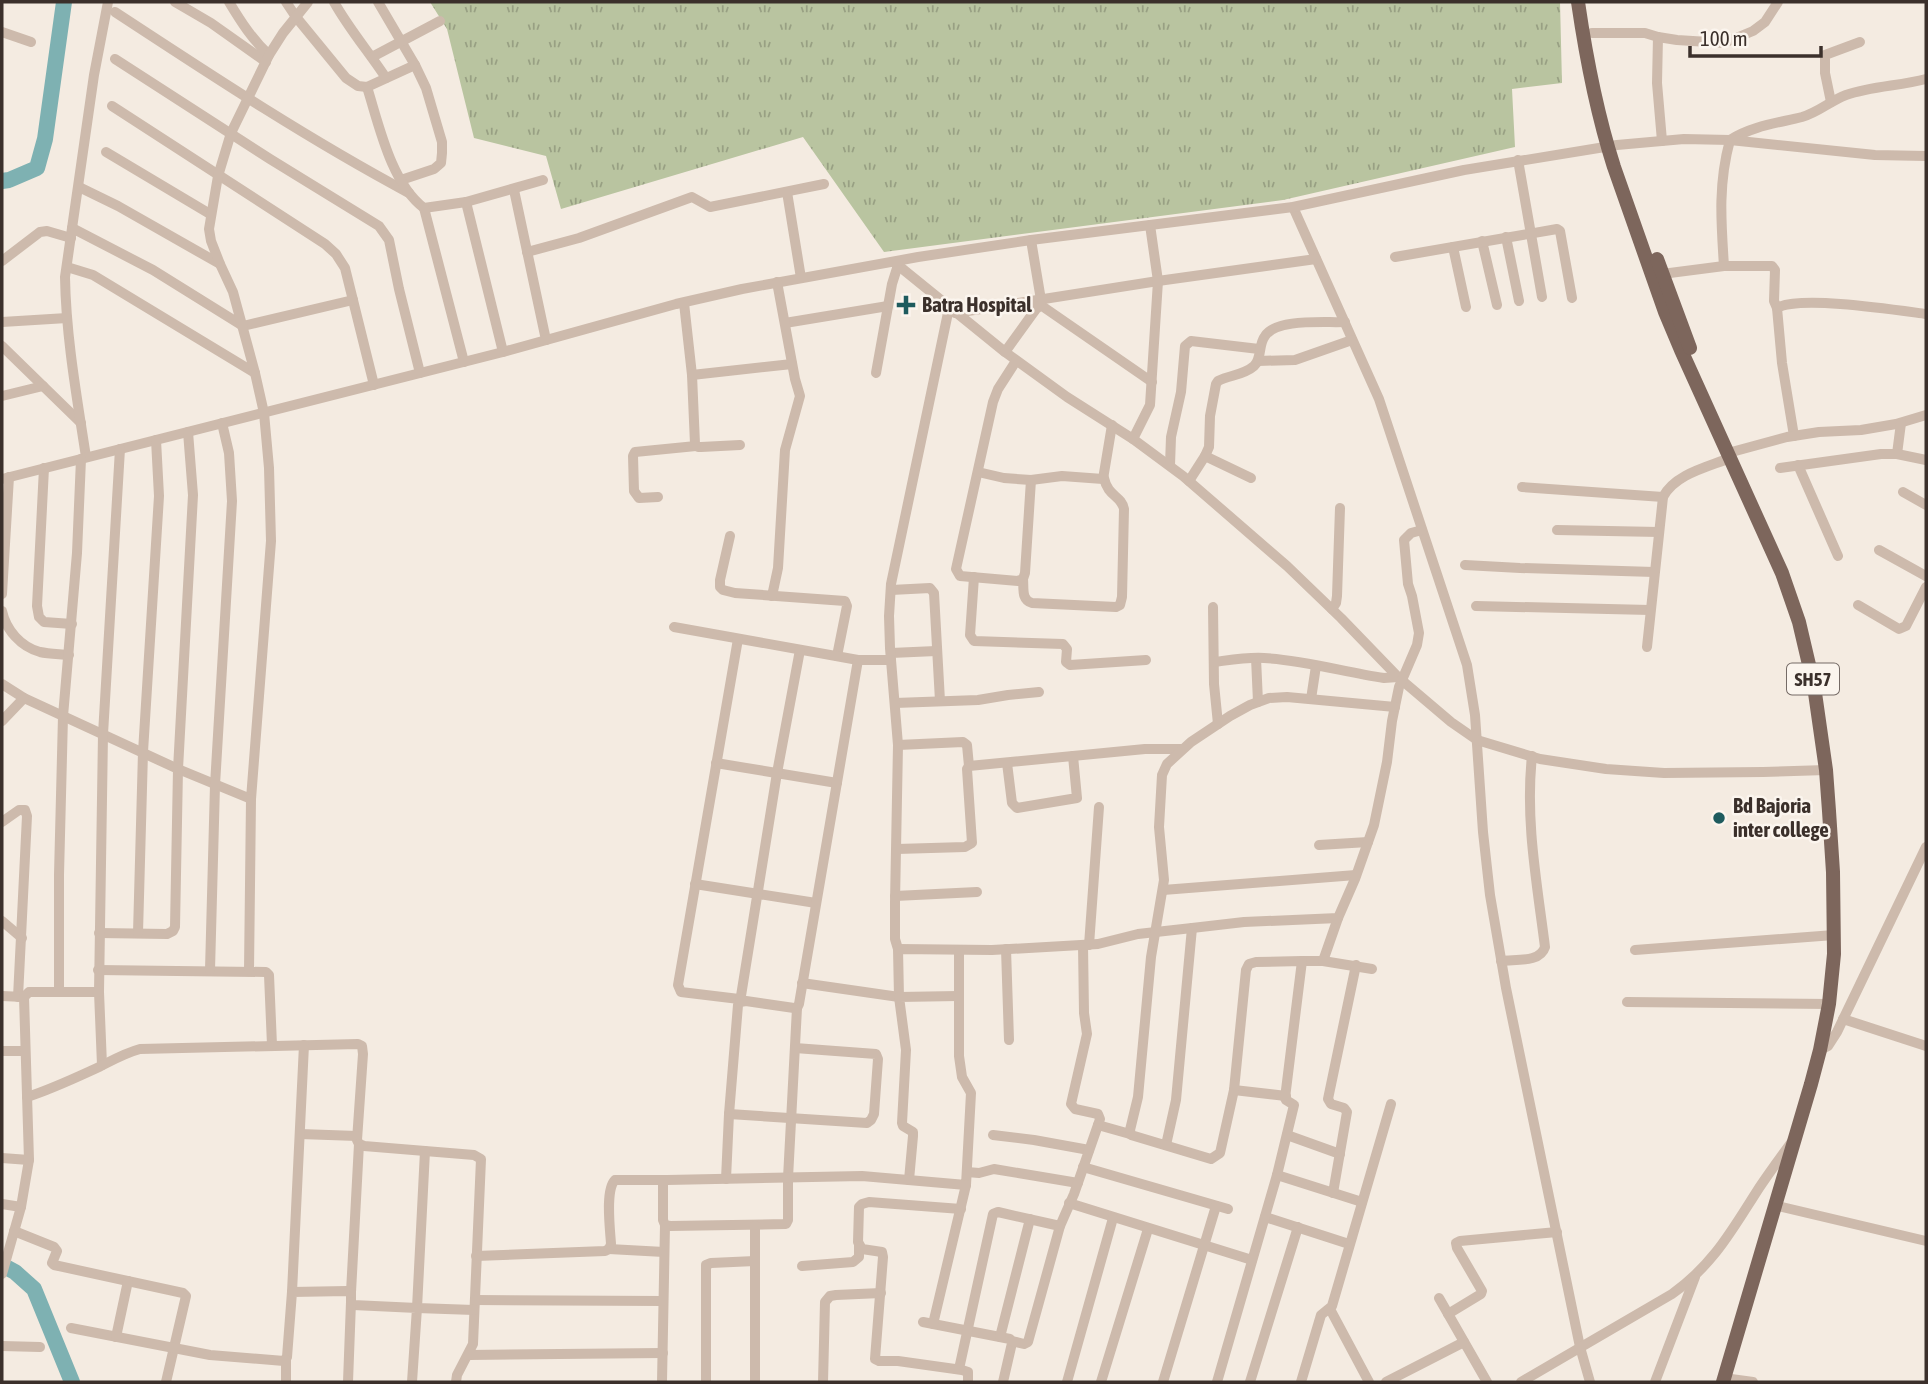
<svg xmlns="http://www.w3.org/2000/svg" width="1928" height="1384" font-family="'Asap Condensed',sans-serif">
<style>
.grass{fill:url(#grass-tufts)}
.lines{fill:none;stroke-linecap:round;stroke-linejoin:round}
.river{stroke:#7eb1b2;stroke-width:16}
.minor{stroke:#cdbaac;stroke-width:10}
.major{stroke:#7d665c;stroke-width:14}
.poi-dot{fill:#1e5b5e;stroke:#fbf5ee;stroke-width:2.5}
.labels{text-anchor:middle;stroke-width:5;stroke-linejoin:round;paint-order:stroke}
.shield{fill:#fbf5ee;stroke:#756b66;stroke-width:2}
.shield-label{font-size:19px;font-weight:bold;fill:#3b302b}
.poi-label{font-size:21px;font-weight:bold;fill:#3b302b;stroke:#fbf5ee;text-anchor:start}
</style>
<defs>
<pattern id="grass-tufts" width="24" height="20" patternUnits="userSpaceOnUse" patternTransform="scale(1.75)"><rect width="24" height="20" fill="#b9c4a0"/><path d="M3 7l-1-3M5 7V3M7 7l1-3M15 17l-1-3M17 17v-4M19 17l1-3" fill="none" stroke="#98a083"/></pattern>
</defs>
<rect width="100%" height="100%" fill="#f4ebe1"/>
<polygon class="grass" points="430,2 1560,2 1562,83 1512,89 1515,147 1283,200 884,252 803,137 561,209 546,156 474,138 447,29"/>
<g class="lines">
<g class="river">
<polyline points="2,181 9,180 37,168 45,139 64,2"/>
<polyline points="2,1265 15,1272 34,1289 72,1382"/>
</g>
<g class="minor">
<polyline points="175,2 211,23 266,62"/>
<path d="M229,2C241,22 252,39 269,55"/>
<polyline points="286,2 296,17 346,78 358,86 367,87 415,65"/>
<path d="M334,2C349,29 369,52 386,78"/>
<polyline points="378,2 415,65 426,88 442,142 442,153 441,163 434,169 401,180"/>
<path d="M115,12C211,75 308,139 409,193"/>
<polyline points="2,32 31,42"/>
<polyline points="1592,33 1645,33 1658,37 1677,40 1724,43 1753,31 1765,22 1778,2"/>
<polyline points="1658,37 1657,83 1662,141"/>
<polyline points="372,57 440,21"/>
<polyline points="115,59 270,159 379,226 389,240 399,289 420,373"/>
<path d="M367,87C379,125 391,183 424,208L466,202L543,180"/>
<polyline points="1831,102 1825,73 1825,55 1860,42"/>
<polyline points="112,106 325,244 336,254 345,268 374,385"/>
<polyline points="106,152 210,214"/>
<polyline points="1518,160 1542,297"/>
<polyline points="79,187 118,206 220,264"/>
<polyline points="514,190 546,340"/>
<polyline points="787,192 801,278"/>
<polyline points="466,202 503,352"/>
<polyline points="1293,207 1379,399 1467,665 1475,715 1483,832 1490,895 1506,988 1580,1347 1590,1382"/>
<polyline points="424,208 464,362"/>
<polyline points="72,228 153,270 243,326 353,300"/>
<polyline points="1506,237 1519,301"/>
<polyline points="1031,240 1042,306 1152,382"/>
<polyline points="1482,241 1497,305"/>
<polyline points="1453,247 1466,307"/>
<polyline points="527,252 579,238 692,197 710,207 824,184"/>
<polyline points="1395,257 1557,229 1560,231 1572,298"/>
<polyline points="2,261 40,232 47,231 71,238"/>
<polyline points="894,262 1005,352 1067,397 1133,439 1183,476 1287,566 1341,618 1398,677 1451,722 1477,740 1540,759 1606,769 1664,773 1763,772 1826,770"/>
<path d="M1724,266C1721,221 1718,184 1730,140C1752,126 1778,123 1802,117C1819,112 1830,101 1846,95C1872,86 1900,86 1926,79"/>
<polyline points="67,267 93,275 255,373"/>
<polyline points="1662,274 1724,266 1772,266 1775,270 1774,301 1777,308 1782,363 1794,436"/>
<polyline points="684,303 692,375 695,444 698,447 701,447 740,445"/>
<path d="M1777,308C1800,295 1896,310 1926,314"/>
<polyline points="955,313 1158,281 1316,259"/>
<polyline points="2,322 67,318"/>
<polyline points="785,323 888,306"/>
<polyline points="2,346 81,423"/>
<polyline points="1005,352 1036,309 1041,305"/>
<polyline points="1016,361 998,389 993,402 956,569 960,576 1018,581 1023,579 1025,573 1031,480"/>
<polyline points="1258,361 1295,360 1352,340"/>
<polyline points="876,373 892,284 898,265"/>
<polyline points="692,375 792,364"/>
<polyline points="2,396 43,386"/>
<polyline points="1133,439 1150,405 1158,281 1150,225"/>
<polyline points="1728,453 1787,437 1819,432 1861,430 1896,424 1926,415"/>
<polyline points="1897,454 1901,423"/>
<polyline points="1205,456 1251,478"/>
<path d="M86,457C77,398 66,337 65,277L94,75L108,2"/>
<polyline points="1170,465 1171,437 1181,392 1185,346 1191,341 1259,349"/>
<polyline points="1798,465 1838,556"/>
<polyline points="44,468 37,606 39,617 44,622 72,624"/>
<polyline points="1780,468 1881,454 1897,454 1926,460"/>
<polyline points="978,472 1004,478 1031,480 1062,476 1103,479 1112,425"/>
<polyline points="2,479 503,352 676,304 742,289 918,257 1031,240 1293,207 1464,170 1617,145 1684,139 1730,140 1875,155 1926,156"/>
<path d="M1189,481L1205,456L1209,447L1210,416L1216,384L1218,381C1230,375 1244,375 1254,366C1262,359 1258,345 1265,336C1276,318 1325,323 1345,322"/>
<polyline points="1522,487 1663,497"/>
<polyline points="1903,492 1926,505"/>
<polyline points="658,497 639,498 634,491 633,456 635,452 696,446"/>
<polyline points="1557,530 1659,532"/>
<polyline points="730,536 720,580 720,587 723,590 735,593 845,601 847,606 837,656"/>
<polyline points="1879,550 1926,576"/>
<polyline points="1465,565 1520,568 1654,572"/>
<polyline points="974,577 970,635 974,641 1063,644 1067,649 1066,662 1070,665 1146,660"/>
<path d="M1023,579C1024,588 1021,600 1032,603L1116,607L1120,605L1122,597L1124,509C1121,495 1108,497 1104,478"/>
<polyline points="891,590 930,588 934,593 940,701"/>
<polyline points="2,594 9,477"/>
<polyline points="772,596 778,568 785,450 800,396 795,379 777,282"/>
<polyline points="1858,605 1899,629 1906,626 1926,587"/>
<polyline points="1476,606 1650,610"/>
<polyline points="1213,607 1214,684 1218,724"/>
<polyline points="1332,609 1336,603 1337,596 1340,508"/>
<path d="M2,611C6,630 21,647 40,652C49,654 60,654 69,655"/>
<polyline points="674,627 858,660"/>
<polyline points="738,639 678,985 681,992 739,999"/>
<path d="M1647,647L1663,497C1675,474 1708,467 1730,458"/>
<polyline points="891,653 936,651"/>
<polyline points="1256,658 1258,702"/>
<path d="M1214,662C1230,660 1247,657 1264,658C1304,660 1344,672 1384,678L1398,677"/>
<polyline points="2,684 24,698 178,769 251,799 271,541 269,468 264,413 255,373 233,292 220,264 211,241 209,229 218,176 231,133 269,55 283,33 308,2"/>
<polyline points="1311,699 1316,666"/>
<polyline points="895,703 978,700 1008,695 1039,692"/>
<polyline points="2,721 24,698"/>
<polyline points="898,745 963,742 967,745 969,766"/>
<polyline points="716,763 837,783"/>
<polyline points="1007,763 1012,803 1017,808 1077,798 1073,756"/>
<polyline points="2,822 19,810 25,810 27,816 18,997"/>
<polyline points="1319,845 1368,842"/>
<polyline points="897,849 965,847 972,843 967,769 969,766 1145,749 1182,749"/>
<polyline points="695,884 816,903"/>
<polyline points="1163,890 1356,875"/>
<polyline points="895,896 977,892"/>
<polyline points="2,921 22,938"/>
<polyline points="99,933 167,934 173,931 175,927 178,769 193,495 188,432"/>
<polyline points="138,933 143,752 159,496 156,440"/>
<polyline points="1083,945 1084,1013 1087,1034 1071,1104 1075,1109 1098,1114 1100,1119 1098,1125 1130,1134"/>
<polyline points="1089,945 1099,807"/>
<polyline points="898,949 895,939 895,902 898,745 890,648 889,616 891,584 949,308"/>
<polyline points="1006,949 1009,1040"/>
<polyline points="1635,950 1834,935"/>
<polyline points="1302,961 1323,961 1338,918"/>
<polyline points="1323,961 1372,969"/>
<path d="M1501,961C1516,959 1540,963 1545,947C1537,883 1525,820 1532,756"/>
<polyline points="98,970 266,972 269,975 272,1045"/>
<polyline points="210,970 215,785 232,501 229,453 222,423"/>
<polyline points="249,970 251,799"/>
<polyline points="802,983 899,997 898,949 992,950 1098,944 1138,934 1192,928 1244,922 1338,918 1355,879 1374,825 1387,762 1392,721 1399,687 1417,645 1419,633 1412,596 1408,584 1404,540 1411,533 1422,530"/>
<polyline points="59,992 59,875 63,716 77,553 81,459"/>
<polyline points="99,992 102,1065"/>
<polyline points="2,996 24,997"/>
<polyline points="740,1002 777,773 800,650"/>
<polyline points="1627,1002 1829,1004"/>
<polyline points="1843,1019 1926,1046"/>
<polyline points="1820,1050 1828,1046 1837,1032 1926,847"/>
<polyline points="2,1051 25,1051"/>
<polyline points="1234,1090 1286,1096"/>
<path d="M27,1097C52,1089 75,1078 99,1067C113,1060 125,1053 140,1049L358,1044L362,1046L363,1054L357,1140L359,1144L364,1146L474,1155L481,1159L473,1344L457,1375L456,1382"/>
<polyline points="729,1114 867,1123 871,1120 874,1114 878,1059 876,1054 795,1048"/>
<polyline points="300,1134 357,1136"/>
<polyline points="993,1135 1034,1140 1089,1150"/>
<polyline points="1287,1135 1340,1154"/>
<polyline points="1166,1145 1176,1100 1192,928"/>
<polyline points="425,1151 417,1308 474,1310"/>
<polyline points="2,1158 29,1160"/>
<polyline points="1083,1167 1228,1209"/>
<polyline points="967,1172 979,1173 994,1169 1078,1183"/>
<polyline points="1277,1175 1362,1202"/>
<polyline points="726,1179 729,1114 738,1005 740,1002 746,1001 794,1008 797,1008 799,1004 858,660 891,660"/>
<polyline points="663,1180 663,1220 665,1225 670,1226 786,1224 788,1220 788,1178 797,1008"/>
<polyline points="909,1180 913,1136 913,1132 903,1126 902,1123 906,1050 899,997 958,996"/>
<polyline points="1333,1193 1347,1112 1344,1108 1331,1104 1328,1099 1356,965"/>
<polyline points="1069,1203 1252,1260"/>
<polyline points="2,1204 21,1207"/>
<polyline points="1782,1207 1926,1241"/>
<polyline points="961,1209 869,1202 862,1204 859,1207 858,1242 862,1249 882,1252 883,1257 875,1359 879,1361 898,1361 962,1370 968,1372 968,1382"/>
<polyline points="1265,1217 1349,1244"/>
<polyline points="14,1231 54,1247 57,1251 52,1263 54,1265 183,1293 186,1296 166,1382"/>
<polyline points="609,1249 664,1252"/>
<path d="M476,1256L605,1251L609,1249L611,1244C610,1228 605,1190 615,1180H667L862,1176L966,1185L971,1093L962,1077L959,1056V950"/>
<polyline points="802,1266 853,1262 859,1257 859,1246"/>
<polyline points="2,1274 21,1207 29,1160 24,997 29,992 99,992 103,734 120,449"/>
<polyline points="292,1292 304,1045"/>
<polyline points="351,1292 359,1144"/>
<polyline points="1439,1298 1487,1382"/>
<polyline points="475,1300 663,1301"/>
<polyline points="1330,1309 1369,1382"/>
<polyline points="1448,1314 1481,1294 1482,1291 1457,1248 1456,1243 1460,1241 1557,1232"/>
<polyline points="923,1322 1010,1339 1012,1343 1003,1382"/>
<polyline points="933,1324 966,1185"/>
<polyline points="71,1328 210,1355 284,1361 287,1357 292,1292 347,1291 351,1292 351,1302 353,1305 417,1308 412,1382"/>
<polyline points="116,1337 128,1281"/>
<polyline points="1000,1337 1030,1219"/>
<polyline points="1012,1341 1024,1344 1028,1342 1060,1226 1074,1194 1098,1125"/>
<polyline points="2,1346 40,1347"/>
<polyline points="469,1355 663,1353"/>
<polyline points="959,1369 993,1214 998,1212 1060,1226"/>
<polyline points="1731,1379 1753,1382"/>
<polyline points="286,1382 286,1360"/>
<polyline points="348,1382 351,1302"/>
<polyline points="662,1382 665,1225"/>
<polyline points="706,1382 706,1265 711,1263 755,1261"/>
<polyline points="755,1382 755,1226"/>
<polyline points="823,1382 825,1302 830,1296 836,1295 881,1293"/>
<polyline points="1067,1382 1113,1218"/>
<polyline points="1101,1382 1148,1229"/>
<polyline points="1163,1382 1216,1206"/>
<polyline points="1217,1382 1277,1175 1294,1105 1286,1100 1285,1098 1302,961 1256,962 1249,964 1246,970 1234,1090 1220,1153 1211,1159 1131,1135 1130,1130 1138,1097 1151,957 1164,880 1159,827 1162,775 1167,764 1191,742 1230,716 1250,705 1269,698 1287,697 1395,707"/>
<polyline points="1250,1382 1298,1227"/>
<polyline points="1301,1382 1321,1315 1332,1306 1391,1104"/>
<polyline points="1386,1382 1464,1342"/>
<path d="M1521,1382L1672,1294C1714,1264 1732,1230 1759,1188C1769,1173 1780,1158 1791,1143"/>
<polyline points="1655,1382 1695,1277"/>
</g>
<g class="major">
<path d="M1578,2C1586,57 1597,114 1614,167L1665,312L1681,350L1782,573L1799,622L1814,686L1826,770L1829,811L1833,872L1834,954L1829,1004L1820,1050L1811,1084L1723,1382"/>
<polyline points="1657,259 1690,348"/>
</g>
</g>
<g class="poi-dot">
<path d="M902.5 294.5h7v7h7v7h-7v7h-7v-7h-7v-7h7z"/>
<circle cx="1719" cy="818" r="7"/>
</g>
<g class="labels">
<rect class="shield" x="1787" y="663.5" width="52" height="31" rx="5"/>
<g class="shield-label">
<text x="1813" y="686">SH57</text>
</g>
<g class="poi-label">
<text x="922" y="312">Batra Hospital</text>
<text x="1733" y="813">Bd Bajoria<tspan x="1733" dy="24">inter college</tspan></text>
</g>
</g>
<rect width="1928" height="1384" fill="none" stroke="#3b302b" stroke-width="7"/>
<path d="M1690 46v10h131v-10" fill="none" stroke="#3b302b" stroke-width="3.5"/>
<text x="1700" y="46" font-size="21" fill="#3b302b" stroke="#fbf5ee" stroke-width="5" paint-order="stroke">100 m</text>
</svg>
